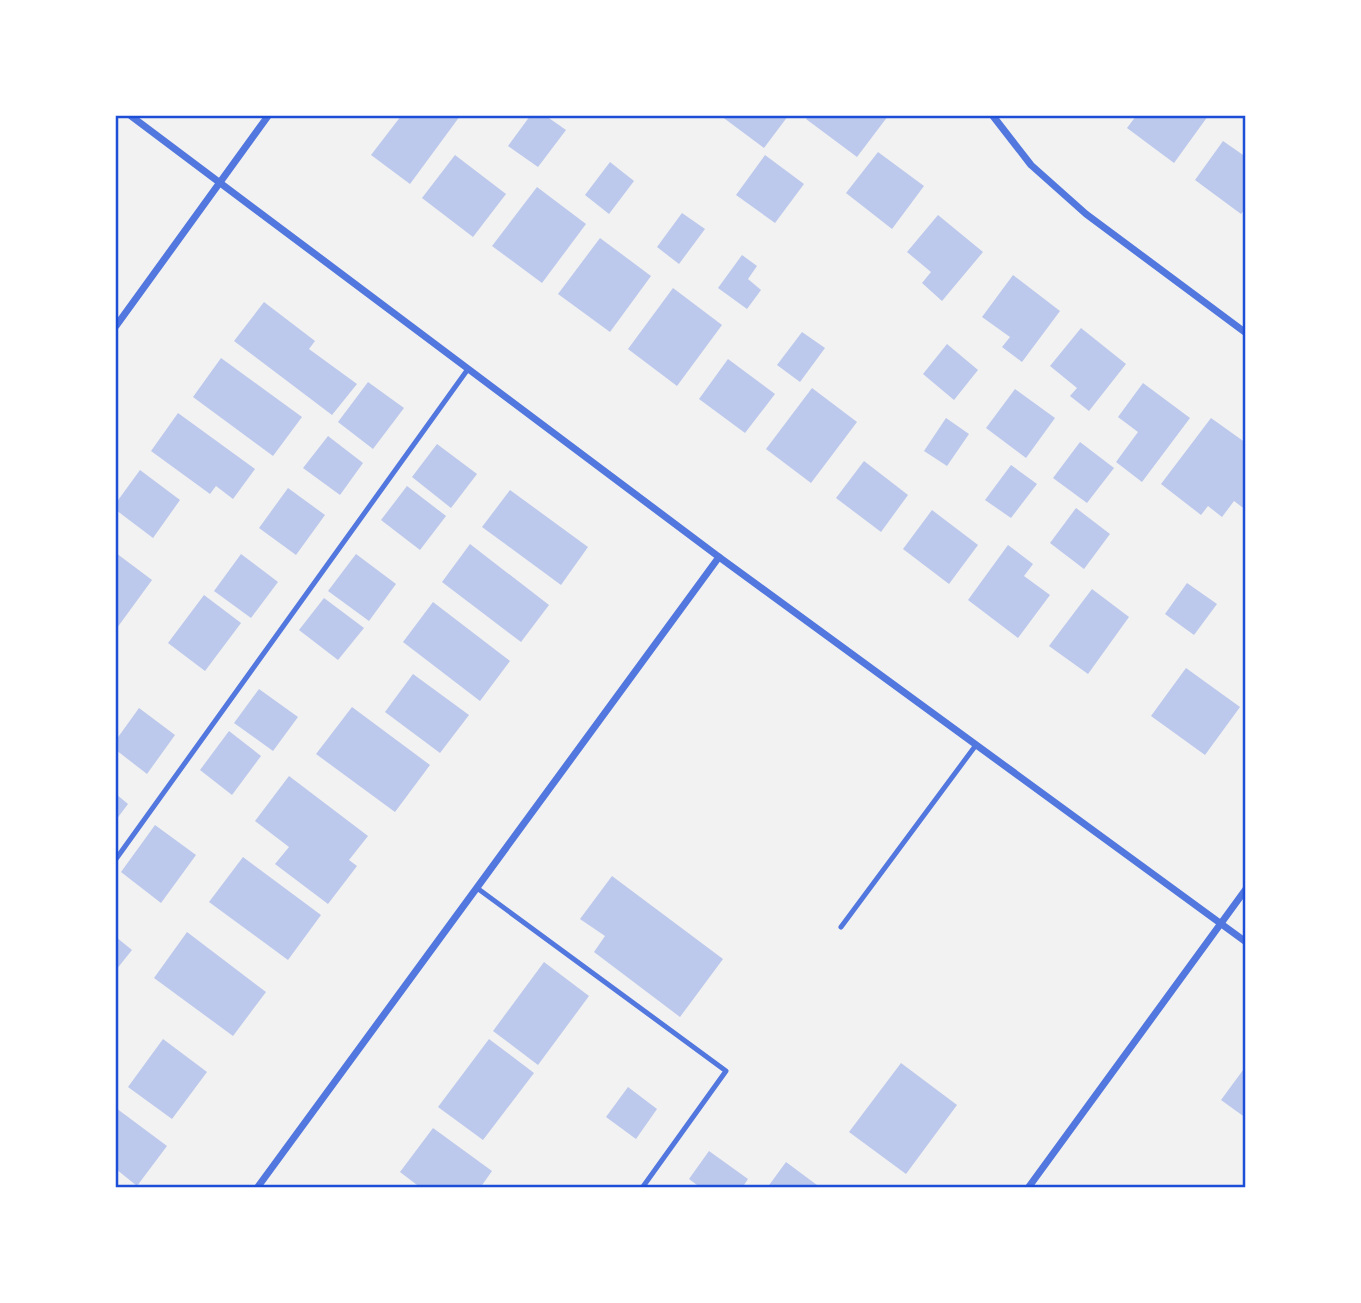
<svg xmlns="http://www.w3.org/2000/svg" width="1361" height="1303" font-family="'PT Sans',sans-serif">
<style>
.building{fill:#bdc9ec}
.lines{fill:none;stroke-linecap:round;stroke-linejoin:round}
.service{stroke:#5277de;stroke-width:5}
.minor{stroke:#5277de;stroke-width:7}
.neatline{fill:none;stroke:#1d4ed8;stroke-width:2.5}
</style>
<rect width="100%" height="100%" fill="#f2f2f2"/>
<g class="building">
<polygon points="401,116 460,116 410,184 371,155"/>
<polygon points="530,116 546,116 566,130 538,167 508,146"/>
<polygon points="721,116 788,116 764,148"/>
<polygon points="809,116 888,116 857,157 806,119"/>
<polygon points="1136,116 1208,116 1174,163 1127,128"/>
<polygon points="1223,141 1246,157 1246,208 1241,214 1195,180"/>
<polygon points="878,152 924,186 892,229 846,193"/>
<polygon points="455,155 506,194 473,237 422,198"/>
<polygon points="765,155 804,184 775,223 736,195"/>
<polygon points="610,162 634,181 609,214 585,195"/>
<polygon points="537,187 586,224 542,283 492,246"/>
<polygon points="682,213 705,229 679,264 657,247"/>
<polygon points="938,215 983,252 942,301 922,283 931,272 907,252"/>
<polygon points="600,238 651,276 610,332 558,294"/>
<polygon points="742,255 757,266 748,279 761,290 747,309 718,288"/>
<polygon points="1013,275 1060,311 1022,362 1002,347 1010,337 982,317"/>
<polygon points="673,288 722,325 677,386 628,349"/>
<polygon points="264,302 315,341 309,349 357,384 332,415 234,341"/>
<polygon points="1081,328 1126,364 1089,411 1070,396 1077,388 1050,366"/>
<polygon points="802,332 825,348 800,382 777,365"/>
<polygon points="947,344 978,370 954,400 923,374"/>
<polygon points="221,358 302,417 273,456 193,397"/>
<polygon points="728,359 775,394 745,433 699,399"/>
<polygon points="368,382 404,408 373,449 338,422"/>
<polygon points="1143,383 1190,418 1142,482 1116,462 1138,432 1118,417"/>
<polygon points="812,388 857,422 811,483 766,449"/>
<polygon points="1015,389 1055,418 1026,458 986,428"/>
<polygon points="178,413 255,469 233,499 216,486 210,494 151,451"/>
<polygon points="946,418 969,434 947,466 924,451"/>
<polygon points="1211,418 1246,443 1246,510 1234,501 1222,517 1208,506 1201,515 1161,484"/>
<polygon points="328,436 363,463 340,495 303,468"/>
<polygon points="1080,442 1114,468 1087,503 1053,478"/>
<polygon points="437,444 477,474 451,508 412,477"/>
<polygon points="864,461 908,495 881,532 836,498"/>
<polygon points="1011,465 1037,484 1011,518 985,500"/>
<polygon points="140,470 180,500 153,538 116,510 116,503"/>
<polygon points="407,486 446,516 420,550 381,520"/>
<polygon points="288,488 325,515 296,555 259,528"/>
<polygon points="510,490 588,547 561,585 482,527"/>
<polygon points="1076,508 1110,534 1084,569 1050,543"/>
<polygon points="932,510 978,545 949,584 903,549"/>
<polygon points="470,544 549,605 521,642 442,582"/>
<polygon points="1008,545 1033,564 1024,576 1050,595 1018,638 968,600"/>
<polygon points="116,553 152,580 117,628 116,627"/>
<polygon points="241,554 278,582 251,618 214,591"/>
<polygon points="356,554 396,584 369,621 328,591"/>
<polygon points="1187,583 1217,604 1194,635 1165,614"/>
<polygon points="1092,589 1129,617 1088,674 1049,646"/>
<polygon points="204,595 241,623 205,671 168,643"/>
<polygon points="324,598 364,628 338,660 299,630"/>
<polygon points="433,602 510,661 480,701 403,642"/>
<polygon points="1186,668 1240,707 1205,755 1151,716"/>
<polygon points="413,674 469,715 440,753 385,712"/>
<polygon points="259,689 298,717 273,751 234,723"/>
<polygon points="352,707 430,765 395,812 316,754"/>
<polygon points="139,708 175,735 147,774 116,750 116,740"/>
<polygon points="229,731 261,756 232,795 200,770"/>
<polygon points="289,776 368,836 349,860 357,866 328,904 275,864 289,847 255,821"/>
<polygon points="116,794 128,804 116,820"/>
<polygon points="155,825 196,855 161,903 121,872"/>
<polygon points="243,857 321,915 288,960 209,902"/>
<polygon points="612,876 723,959 680,1017 594,952 605,936 580,919"/>
<polygon points="187,932 266,992 233,1036 154,978"/>
<polygon points="116,937 132,950 116,970"/>
<polygon points="544,962 589,996 538,1065 493,1031"/>
<polygon points="163,1039 207,1072 172,1119 128,1087"/>
<polygon points="489,1039 534,1073 483,1140 438,1107"/>
<polygon points="901,1063 957,1105 906,1174 849,1132"/>
<polygon points="1246,1066 1246,1118 1221,1100"/>
<polygon points="628,1087 657,1109 636,1139 606,1117"/>
<polygon points="116,1108 167,1146 137,1186 116,1169"/>
<polygon points="433,1128 492,1171 480,1188 421,1188 400,1172"/>
<polygon points="709,1151 748,1179 742,1188 701,1188 689,1179"/>
<polygon points="786,1162 821,1188 767,1188"/>
</g>
<g class="lines">
<g class="service">
<polyline points="116,859 468,369"/>
<polyline points="477,888 726,1071 642,1188"/>
<polyline points="841,927 976,745"/>
</g>
<g class="minor">
<polyline points="131,116 719,557 1246,942"/>
<polyline points="993,116 1031,165 1086,214 1246,333"/>
<polyline points="116,326 268,116"/>
<polyline points="257,1188 719,557"/>
<polyline points="1028,1188 1246,889"/>
</g>
</g>
<rect width="1361" height="1303" fill="none" stroke="#ffffff" stroke-width="234"/>
<rect x="117" y="117" width="1127" height="1069" class="neatline"/>
</svg>
